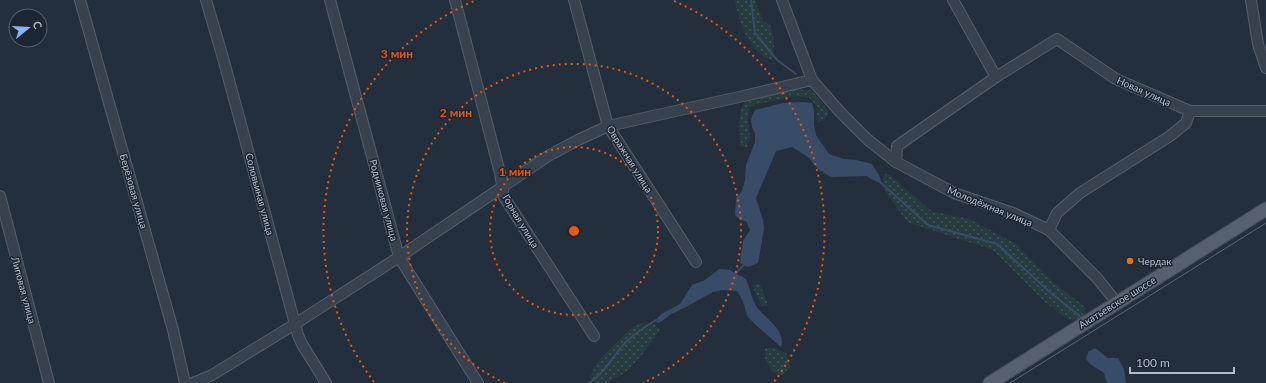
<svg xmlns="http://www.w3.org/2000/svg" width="1266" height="383" font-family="Lato,sans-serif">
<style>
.grass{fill:url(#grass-dots)}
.water{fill:#394c67}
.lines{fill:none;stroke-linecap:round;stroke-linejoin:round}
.stream{stroke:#394c67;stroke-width:2}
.minor-casing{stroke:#565f6c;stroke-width:12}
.major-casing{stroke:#414a57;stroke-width:15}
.minor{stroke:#38414e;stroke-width:10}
.major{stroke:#56606e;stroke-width:13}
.tram{stroke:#5a6575;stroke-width:1}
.ring{fill:none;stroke:#e8590c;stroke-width:2;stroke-dasharray:2 4}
.food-dot{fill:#e8710a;stroke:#1d2633;stroke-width:1.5}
.labels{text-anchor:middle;stroke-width:3;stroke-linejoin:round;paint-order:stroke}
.street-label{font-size:10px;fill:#b4bcc9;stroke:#1d2633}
.poi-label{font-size:10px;fill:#b4bcc9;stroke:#1d2633;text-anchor:start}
.centre{fill:#e8590c;stroke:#1d2633;stroke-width:2}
.ring-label{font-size:12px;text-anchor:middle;font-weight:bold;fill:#e8590c;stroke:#1d2633;stroke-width:3;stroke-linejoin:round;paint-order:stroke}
</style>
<defs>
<pattern id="grass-dots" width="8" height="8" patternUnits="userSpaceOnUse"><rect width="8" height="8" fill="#263c3f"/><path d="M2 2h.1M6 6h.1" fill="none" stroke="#435659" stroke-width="1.8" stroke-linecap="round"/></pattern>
</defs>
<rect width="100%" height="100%" fill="#242f3e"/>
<g class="grass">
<path d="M734,0H755L763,21L770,25L773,34L774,48L772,60C749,55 739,20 734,0Z"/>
<path d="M793,90H811L825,106L828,114L825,120L818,122L817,117V106L810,98L798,96L757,104L749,108L748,121L750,138L747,147L740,146C739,131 738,116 744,102Z"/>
<polygon points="885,174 890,175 931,211 969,219 1015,243 1053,282 1085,307 1085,316 1078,320 1067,319 1045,302 993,250 907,222 890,198 882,184"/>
<polygon points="759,283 767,301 767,306 762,306 752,285"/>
<polygon points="639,323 654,324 660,330 641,356 626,372 607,383 594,383 590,377 598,361 628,331"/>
<polygon points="765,348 774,348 786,353 790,368 782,375 772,372 765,358"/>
</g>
<g class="water">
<polygon points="803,102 812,103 814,111 814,125 816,135 829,154 844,159 856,160 872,164 879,175 882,184 871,179 867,176 831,177 819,170 808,157 792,147 776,151 756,198 763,220 764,229 758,263 748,267 740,263 743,241 750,230 746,221 740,220 735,215 736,198 742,191 745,180 746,165 755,142 755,133 752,127 751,119 755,110 783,103"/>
<path d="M719,269L730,270L746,279C749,286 752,299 756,306C763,317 787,330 781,347L758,327L747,316L743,301L737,291L723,290L713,292L684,308L671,314L662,321L658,323L655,321L661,314L680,304L692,285L705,280Z"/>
<polygon points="1095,348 1108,358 1118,358 1124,369 1126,383 1107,383 1104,373 1090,364 1086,359 1088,352"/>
</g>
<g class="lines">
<g class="stream">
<polyline points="751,0 755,33 777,60 796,74"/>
<polyline points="880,182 928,225 997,244 1052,294 1081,317"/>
<polyline points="735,274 744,265 745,262"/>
<path d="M589,383C605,373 613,356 625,343C634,334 646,326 656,320"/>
</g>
<g class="minor-casing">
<g id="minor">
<polyline points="80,0 173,330 185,383"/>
<polyline points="206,0 223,58 298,335 302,344 326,383"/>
<polyline points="330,0 399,257 478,383"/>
<polyline points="455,0 500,173 504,197 594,336"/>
<polyline points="574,0 608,126 696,262"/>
<polyline points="782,0 812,80 841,113 867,139 896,162 954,193 1013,213 1049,230 1097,278 1117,303"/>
<polyline points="953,0 996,77"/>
<polyline points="1251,0 1258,44 1266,68"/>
<polyline points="896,162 897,146 996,77 1057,39 1116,79 1190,111 1266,111"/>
<polyline points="0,196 49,383"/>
<polyline points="1049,230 1057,213 1080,193 1170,136 1186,123 1190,111"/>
<polyline points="193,383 212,375 295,324 399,257 548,156 578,140 608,126 748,95 812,80"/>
</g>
</g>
<g class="major-casing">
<polyline id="major" points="990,383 1266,209"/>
</g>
<use href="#minor" class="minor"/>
<use href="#major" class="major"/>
<polyline class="tram" points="1010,383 1266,223"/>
</g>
<g class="ring">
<circle cx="574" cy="231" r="84"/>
<path d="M505 383A167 167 0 1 1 643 383"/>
<path d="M374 382A251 251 0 0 1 474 1M674 1A251 251 0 0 1 774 382"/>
</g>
<circle class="food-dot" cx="1130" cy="261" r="4"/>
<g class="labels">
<g class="street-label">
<text transform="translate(1144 91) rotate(24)" y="4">Новая улица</text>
<text transform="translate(630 159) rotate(58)" y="4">Овражная улица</text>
<text transform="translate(134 191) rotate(74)" y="4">Берёзовая улица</text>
<text transform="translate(260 194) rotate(75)" y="4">Соловьиная улица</text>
<text transform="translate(384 200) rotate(75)" y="4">Родниковая улица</text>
<text transform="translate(990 206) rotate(22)" y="4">Молодёжная улица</text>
<text transform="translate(521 221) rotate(59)" y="4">Горная улица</text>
<text transform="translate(24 290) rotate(75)" y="4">Липовая улица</text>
<text transform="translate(1117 302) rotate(-32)" y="4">Акатьевское шоссе</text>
</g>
<g class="poi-label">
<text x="1138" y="265">Чердак</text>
</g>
</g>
<circle cx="574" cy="231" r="6" class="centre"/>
<g class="ring-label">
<text x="397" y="58">3 мин</text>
<text x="456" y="117">2 мин</text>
<text x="515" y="176">1 мин</text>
</g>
<g transform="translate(28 28) rotate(72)"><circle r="19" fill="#1d2633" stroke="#59626f"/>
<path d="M0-3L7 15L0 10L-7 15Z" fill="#8ab4f8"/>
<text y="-6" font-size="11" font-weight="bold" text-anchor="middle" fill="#b4bcc9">С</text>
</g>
<path d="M1130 367v6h104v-6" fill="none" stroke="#b4bcc9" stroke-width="2"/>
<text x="1136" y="367" font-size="12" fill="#b4bcc9" stroke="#1d2633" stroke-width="3" paint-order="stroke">100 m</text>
</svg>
